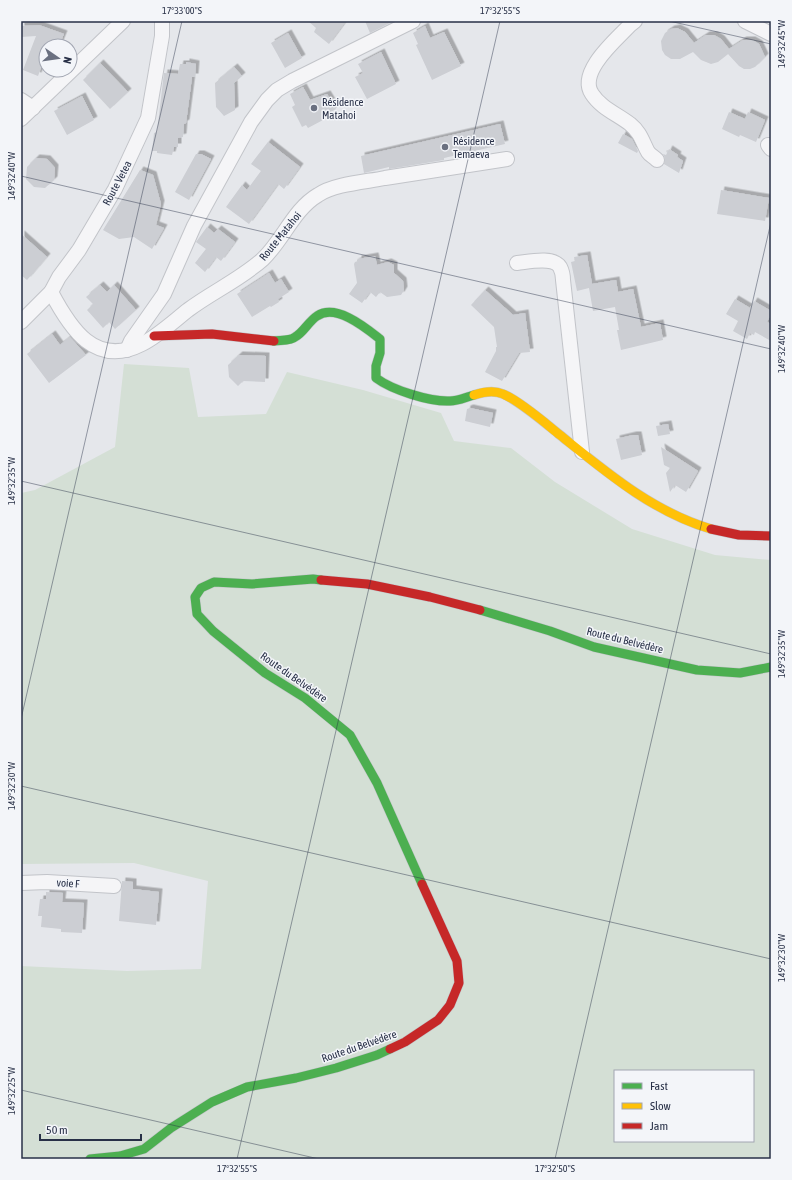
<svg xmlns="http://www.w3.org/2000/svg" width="792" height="1180" font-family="'Asap Condensed',sans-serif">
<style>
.green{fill:#d4dfd5;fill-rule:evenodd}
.building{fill:#ccced3;filter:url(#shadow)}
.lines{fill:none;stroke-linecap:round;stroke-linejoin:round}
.street-casing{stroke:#c2c4c9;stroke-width:16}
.fast-casing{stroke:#c2c4c9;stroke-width:10}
.slow-casing{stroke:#c2c4c9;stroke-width:10}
.jam-casing{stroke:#c2c4c9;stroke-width:10}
.street{stroke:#f5f5f7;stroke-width:14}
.fast{stroke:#4caf50;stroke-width:9}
.slow{stroke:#ffc107;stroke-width:9}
.jam{stroke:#c62828;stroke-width:9}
.ticks{fill:none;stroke:#283047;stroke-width:1;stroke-opacity:0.45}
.poi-dot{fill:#6a7080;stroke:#f3f5f9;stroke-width:1.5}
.labels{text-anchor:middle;stroke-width:3;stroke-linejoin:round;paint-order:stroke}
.poi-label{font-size:11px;fill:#283047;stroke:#f3f5f9;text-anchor:start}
.street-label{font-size:11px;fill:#283047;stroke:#f3f5f9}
.neatline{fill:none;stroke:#283047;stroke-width:1.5}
.ticks-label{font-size:10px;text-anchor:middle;fill:#283047}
</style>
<defs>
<filter id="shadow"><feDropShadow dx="3.5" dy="-3.5" stdDeviation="0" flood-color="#0004"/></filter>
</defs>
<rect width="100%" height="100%" fill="#e5e7eb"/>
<path class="green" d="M124,364L189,368L198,417L266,414L287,372L363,390L441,413L454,441L511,448L555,482L632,529L715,555L771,560V1159H21V966L127,971L201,969L208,881L134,863L21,864V493L35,490L115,447ZM615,1071H753V1141H615Z"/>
<g class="building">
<polygon points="308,21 346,21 329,44 314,32 316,28"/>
<polygon points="365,21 394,21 370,33"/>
<polygon points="39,25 64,34 59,46 46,46 46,54 38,76 23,70 36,36 21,37 21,26"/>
<polygon points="425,26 430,38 444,32 461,66 432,80 416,45 418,44 413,33"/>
<polygon points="677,28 685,32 694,43 706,35 714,35 721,39 729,49 743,40 752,40 759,44 765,57 755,67 750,69 744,69 739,66 728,54 718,62 711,64 701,60 693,52 680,59 671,59 665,55 662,50 661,41 665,33 671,29"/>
<polygon points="288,33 302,58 285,68 271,43"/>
<polygon points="381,52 396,84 367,99 355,77 363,73 358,64"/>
<polygon points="186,62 196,64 195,77 192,77 186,123 184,124 183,137 178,138 178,147 174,147 172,155 157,153 157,151 152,151 154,133 157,132 164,73 178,74 180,64 186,64"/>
<polygon points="100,63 128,92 110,109 83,80"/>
<polygon points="234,67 242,76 234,83 235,110 224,116 216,107 215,83"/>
<polygon points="303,87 310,100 327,94 336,109 322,117 323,120 308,128 306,125 302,127 292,107 295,105 290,94"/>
<polygon points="82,96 94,120 67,135 54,111"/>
<polygon points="729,112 745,119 748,112 765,120 756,142 740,135 739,137 722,129"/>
<polygon points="500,124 505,144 444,158 444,160 389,169 389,167 364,173 361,156"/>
<polygon points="623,134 632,139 638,151 637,153 618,143"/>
<polygon points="268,142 300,167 284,189 278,184 249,224 226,207 242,185 247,190 261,171 251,164"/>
<polygon points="669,149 678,155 677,157 683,161 679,173 664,164 665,158 663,154 666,155"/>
<polygon points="196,154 201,154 211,159 189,200 175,192"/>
<polygon points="36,158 47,159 55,168 54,180 45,188 34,187 26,179 27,167"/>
<polygon points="140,170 153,175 161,204 156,225 164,228 152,249 134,237 119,239 103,230"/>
<polygon points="721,190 769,198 765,221 717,214"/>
<polygon points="207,227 214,233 218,229 235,242 221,261 216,257 205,272 195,263 206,249 196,242"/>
<polygon points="21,234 47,257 27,280 21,275"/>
<polygon points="587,255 592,284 616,280 618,292 633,289 641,327 660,323 663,340 621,350 617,330 619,330 615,307 593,311 589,288 577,291 571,262 575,261 574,257"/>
<polygon points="375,256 377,265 388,262 394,265 394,273 403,281 404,290 401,295 387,297 380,292 376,297 370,292 362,303 349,294 357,283 354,264 355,262 358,261 358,259"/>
<polygon points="269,273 275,283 281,279 289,292 278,299 279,302 271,307 270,306 252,317 237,294"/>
<polygon points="100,285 107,292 114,285 136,310 115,329 109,322 103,328 87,310 93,304 86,297"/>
<polygon points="485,290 513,315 525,313 530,352 519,353 502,381 485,372 496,351 496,347 497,347 494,327 471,305"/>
<polygon points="735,299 750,308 754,301 771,311 771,314 767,322 771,324 771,341 755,332 754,335 750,333 747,339 733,331 738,321 726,314"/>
<polygon points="52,334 60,345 70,337 86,355 49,383 27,354"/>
<polygon points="239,355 266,356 265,382 243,381 238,386 229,377 228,365"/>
<polygon points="470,408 493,413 490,427 465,421 467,409"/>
<polygon points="668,424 670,434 658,436 656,426"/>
<polygon points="633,435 638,435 642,455 621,460 616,439"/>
<polygon points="661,447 698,471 686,492 675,485 670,492 666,473 670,468 664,465"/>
<polygon points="122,881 133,882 133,889 159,892 156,925 119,921"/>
<polygon points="46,892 63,893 62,902 84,903 82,933 61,932 61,929 41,927 42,916 38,916 40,899 46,899"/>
</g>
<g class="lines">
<g class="street-casing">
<g id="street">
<path d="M635,21L630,25C617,39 577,72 592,94C601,108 617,114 630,124C641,133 642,141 648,152C650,155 654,157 657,160"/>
<polyline points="745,21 771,34"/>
<polyline points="21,100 33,108"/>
<polyline points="21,119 123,21"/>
<polyline points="768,145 771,149"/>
<path d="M517,263C528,262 553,256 560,267C562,271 563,276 563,280L582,452"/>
<path d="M51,292C70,328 95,368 142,344C158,336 174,321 188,310C212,292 241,279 263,259C283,240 294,209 318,195C334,184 365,182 385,178C426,172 466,165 507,159"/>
<polyline points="21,322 51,292 59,277 79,250 115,189 148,118 162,36 162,21"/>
<polyline points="127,350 131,341 164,294 194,226 251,122 267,100 277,90 292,81 413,21"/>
<polyline points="21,883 47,882 114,886"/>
</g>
</g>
<g class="fast-casing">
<g id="fast">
<path d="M274,341C280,340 291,341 295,337C303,333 309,321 317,316C336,303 366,328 380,339V353L376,366V378C392,390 430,402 450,401C458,401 466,397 474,395"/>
<polyline points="321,580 313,579 252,584 214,582 201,588 195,597 197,614 213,631 265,673 305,698 350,735 377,783 422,884"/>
<polyline points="480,610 550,631 594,647 697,670 740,673 771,667"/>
<polyline points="90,1159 120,1156 144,1149 171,1128 212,1102 247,1087 296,1078 336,1068 377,1055 390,1049"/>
</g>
</g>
<g class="slow-casing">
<path id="slow" d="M474,395C483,392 494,390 503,394C520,401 545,423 560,435C606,472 653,512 711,529"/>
</g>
<g class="jam-casing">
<g id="jam">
<polyline points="154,336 212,334 274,341"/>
<polyline points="711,529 739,535 771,536"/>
<polyline points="321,580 367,584 430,597 480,610"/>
<polyline points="390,1049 405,1042 438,1020 450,1005 459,983 457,961 422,884"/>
</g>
</g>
<use href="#street" class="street"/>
<use href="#fast" class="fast"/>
<use href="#slow" class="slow"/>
<use href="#jam" class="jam"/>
</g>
<path class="ticks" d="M669,21L771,44M21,176L771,349M21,481L771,654M21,719L182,21M21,786L771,959M21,1090L319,1159M237,1159L500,21M555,1159L771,222"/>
<g class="poi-dot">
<circle cx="314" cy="108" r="4"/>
<circle cx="445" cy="147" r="4"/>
</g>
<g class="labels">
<g class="poi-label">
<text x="322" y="106">Résidence<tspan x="322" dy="13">Matahoi</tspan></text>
<text x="453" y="145">Résidence<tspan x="453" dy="13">Temaeva</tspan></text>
</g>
<g class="street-label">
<text transform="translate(117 183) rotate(-62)" y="4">Route Vetea</text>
<text transform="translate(280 236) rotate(-51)" y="4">Route Matahoi</text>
<text transform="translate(625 640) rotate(14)" y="4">Route du Belvédère</text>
<text transform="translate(294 677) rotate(35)" y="4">Route du Belvédère</text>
<text transform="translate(68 883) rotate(4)" y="4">voie F</text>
<text transform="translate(359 1046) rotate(-19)" y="4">Route du Belvédère</text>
</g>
</g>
<rect width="792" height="1180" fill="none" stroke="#f3f5f9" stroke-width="44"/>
<rect x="614" y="1070" width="140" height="72" fill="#f3f5f9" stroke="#a2a6b2"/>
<rect x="622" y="1083" width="20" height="6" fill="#4caf50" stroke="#a2a6b2"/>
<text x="650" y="1090" font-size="12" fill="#283047">Fast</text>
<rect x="622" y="1103" width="20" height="6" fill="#ffc107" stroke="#a2a6b2"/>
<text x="650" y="1110" font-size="12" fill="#283047">Slow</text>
<rect x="622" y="1123" width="20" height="6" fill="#c62828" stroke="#a2a6b2"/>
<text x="650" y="1130" font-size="12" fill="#283047">Jam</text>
<g transform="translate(58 58) rotate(103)"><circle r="19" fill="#f3f5f9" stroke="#a2a6b2"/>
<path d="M0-3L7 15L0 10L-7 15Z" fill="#6a7080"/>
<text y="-6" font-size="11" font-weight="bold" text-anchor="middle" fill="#283047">N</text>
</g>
<path d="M40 1134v6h101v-6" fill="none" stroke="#283047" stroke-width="2"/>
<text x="46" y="1134" font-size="12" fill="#283047" stroke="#f3f5f9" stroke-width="3" paint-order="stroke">50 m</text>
<rect x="22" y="22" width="748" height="1136" class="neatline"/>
<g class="ticks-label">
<text x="182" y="14">17°33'00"S</text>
<text x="500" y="14">17°32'55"S</text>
<text transform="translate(781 44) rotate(-90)" y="4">149°32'45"W</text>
<text transform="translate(11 176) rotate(-90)" y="4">149°32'40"W</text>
<text transform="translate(781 349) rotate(-90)" y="4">149°32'40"W</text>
<text transform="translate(11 481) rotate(-90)" y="4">149°32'35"W</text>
<text transform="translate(781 654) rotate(-90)" y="4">149°32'35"W</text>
<text transform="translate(11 786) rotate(-90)" y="4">149°32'30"W</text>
<text transform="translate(781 958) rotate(-90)" y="4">149°32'30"W</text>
<text transform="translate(11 1091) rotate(-90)" y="4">149°32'25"W</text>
<text x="237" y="1172">17°32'55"S</text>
<text x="555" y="1172">17°32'50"S</text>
</g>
</svg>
